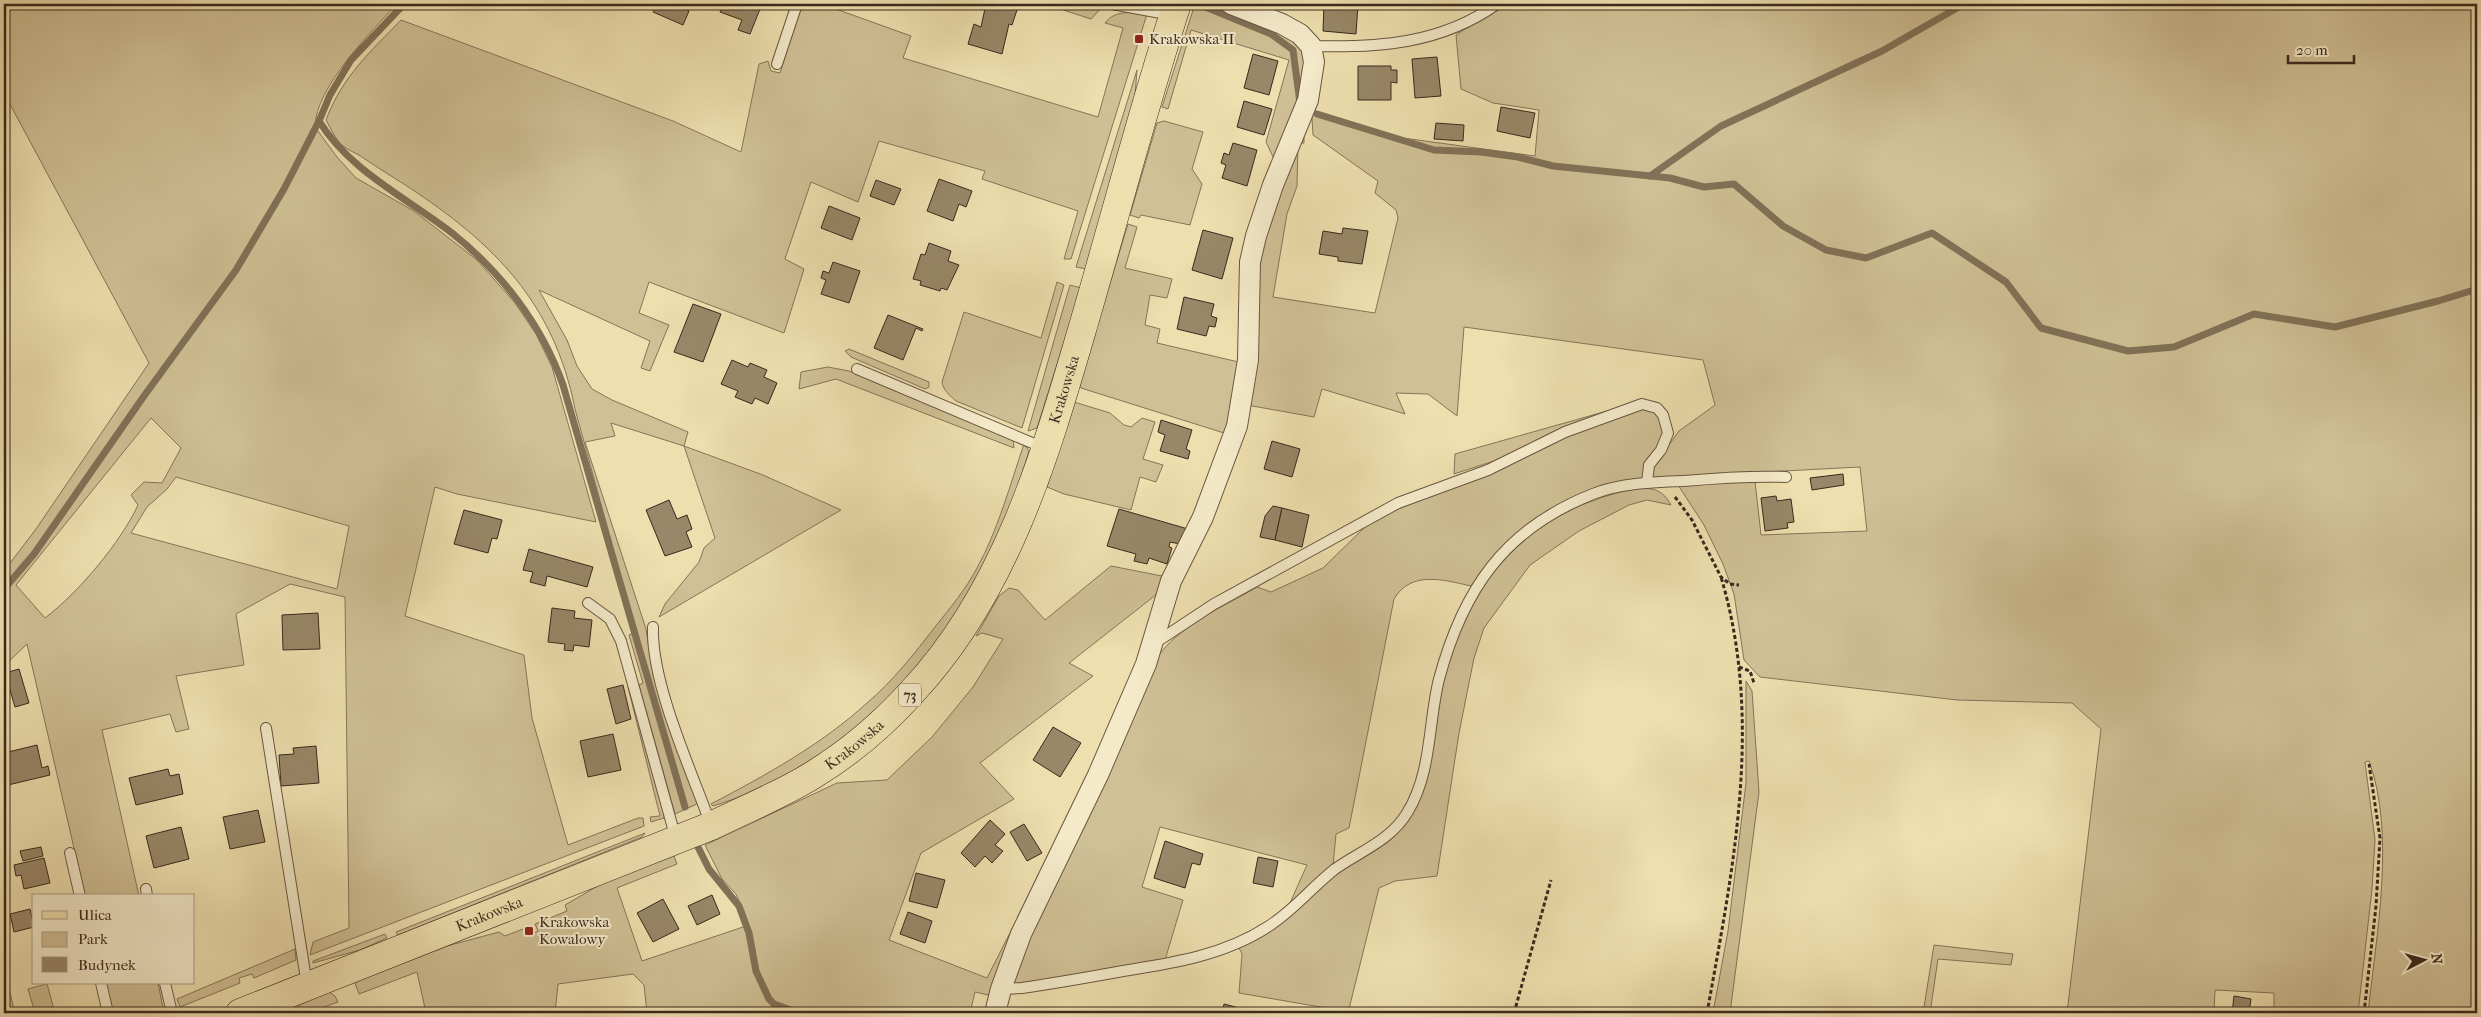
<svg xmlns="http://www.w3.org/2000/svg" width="2481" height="1017" font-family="'IM FELL French Canon',serif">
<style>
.green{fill:#d0c095;stroke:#867459;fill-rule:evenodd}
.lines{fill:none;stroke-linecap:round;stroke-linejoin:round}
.stream{stroke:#827157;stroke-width:7}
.building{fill:#988768;stroke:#3b281d}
.lane-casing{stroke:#685641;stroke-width:12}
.street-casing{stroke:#685641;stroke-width:22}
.primary-casing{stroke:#3b281d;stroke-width:29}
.path{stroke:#3b281d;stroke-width:3;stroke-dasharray:4 2.5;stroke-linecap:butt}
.lane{stroke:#f4eaca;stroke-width:10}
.street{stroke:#f4eaca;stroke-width:20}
.primary{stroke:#eedfae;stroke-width:28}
.poi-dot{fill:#8f2418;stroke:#f4eaca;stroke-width:2}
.labels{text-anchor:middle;stroke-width:4;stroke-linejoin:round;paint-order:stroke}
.shield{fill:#f4eaca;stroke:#726251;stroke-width:1}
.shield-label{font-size:14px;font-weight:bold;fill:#3b281d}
.poi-label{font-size:15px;fill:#3b281d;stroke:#f4eaca;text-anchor:start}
.street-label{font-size:15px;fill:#3b281d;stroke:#f4eaca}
</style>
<rect width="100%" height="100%" fill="#eedfae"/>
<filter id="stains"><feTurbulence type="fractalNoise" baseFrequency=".004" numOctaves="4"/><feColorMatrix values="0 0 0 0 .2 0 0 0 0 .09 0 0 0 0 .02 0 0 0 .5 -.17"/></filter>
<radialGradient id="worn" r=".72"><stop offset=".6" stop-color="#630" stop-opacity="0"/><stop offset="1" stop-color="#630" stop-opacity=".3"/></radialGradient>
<g class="green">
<path d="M4,4H397C371,32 315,88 315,127L337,157L356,178L414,211L477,260L515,303L536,334L552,367L596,522L457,494L435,487L405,616L524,655L532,718L568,845L638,818H643L644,826L310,955L313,942L349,928L345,597L290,584L236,614L244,665L176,676L189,729L176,732L170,714L102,730L139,896H85L27,644L4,666V571L36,529L149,363L4,93ZM151,418L181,448L162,483L144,482L131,495L138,505C121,542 78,593 45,618L16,585ZM176,477L349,526L337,589L131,533L147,507L167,489Z"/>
<path d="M801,4H822L911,36L903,58L1098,117L1123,28L1105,23C1116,9 1131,13 1147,14L1071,259H1064L1078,211L982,179L985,171L879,141L858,202L811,182L785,259L804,269L784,333L649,282L639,313L669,325L650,371L641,368L650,341L539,290L567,340L577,366L592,389L612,400L688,432L684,446L763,475L841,510L659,617L665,604L699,562L704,548L715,538L684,446L611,423L615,436L585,442L646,629L650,654L699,803L675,814L639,685L643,683L629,635L636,632L575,409C554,303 495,244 407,186C391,176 375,166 359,155C353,152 344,148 340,143C334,137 330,127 326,120C342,77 370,52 401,20L673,121L741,152L759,64L768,61L771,71L780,73Z"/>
<polygon points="1045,4 1074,4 1101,8 1091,19"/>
<polygon points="1195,4 1220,4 1278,26 1305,53 1305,81 1276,163 1266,142 1289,60 1191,30 1168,109 1162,107"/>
<path d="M1502,4H2477V1013H2368C2376,937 2396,834 2369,761L2365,762L2375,840L2372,889L2358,1013H2274V993L2215,990L2214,1013H2067L2101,729L2072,703L1957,700L1760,677L1744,660L1734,594L1723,564L1704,525L1678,485L1755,481L1761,535L1867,531L1860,467L1650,478V471L1679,431L1715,405L1703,360L1464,327L1457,416L1428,394L1396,393L1405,414L1322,389L1314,417L1247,405L1255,261L1304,122V143H1298L1297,186L1287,214L1273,297L1375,313L1398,218L1396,210L1375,193L1378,181L1313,135L1311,104L1317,112L1403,138L1535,156L1539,110L1493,103L1461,89L1456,35Z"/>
<polygon points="1137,70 1135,96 1086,269 1076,267"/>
<polygon points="1164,121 1203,132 1192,169 1202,184 1190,225 1141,215 1139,218 1130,215 1157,123"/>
<polygon points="1128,224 1137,227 1125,268 1172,279 1167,298 1150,295 1145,325 1160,329 1157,343 1243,363 1240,397 1224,433 1081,388 1079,385"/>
<path d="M1057,282L1064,285L1022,428L956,401C950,396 943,390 942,382L964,312L1041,338Z"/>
<polygon points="1070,285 1081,288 1037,428 1028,431"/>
<polygon points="849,349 929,382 929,387 925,389 851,357 845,351"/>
<polygon points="828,367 849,371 1013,438 1014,448 836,379 799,389 801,372"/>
<polygon points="1074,402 1110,413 1124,425 1131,427 1142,418 1155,422 1143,459 1163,465 1156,482 1140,477 1131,510 1064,494 1047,487"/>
<path d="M1644,407L1656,412L1665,433L1644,479L1607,486L1522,532L1493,557L1471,586C1444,580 1411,570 1394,599L1349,828L1336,834L1333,866L1290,903L1307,865L1160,827L1142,887L1183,900L1165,960L1018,985L1009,979L1156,659C1179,625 1223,607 1257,587L1271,592L1323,568L1366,526L1387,514L1570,434Z"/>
<polygon points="1607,411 1500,459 1454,474 1455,454"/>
<path d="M1024,444L1029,451C1016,495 1000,540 977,581C921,681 824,772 713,806L711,804C766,775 821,745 867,703C893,681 914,654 935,627C950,608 966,589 977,568C998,530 1010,485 1024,444Z"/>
<path d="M1638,488C1654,488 1663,490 1671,505L1647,500L1629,505L1579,531L1530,565L1484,628L1474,658L1459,733L1437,876L1395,881L1379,888L1348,1013H1332V1009L1239,993L1242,954L1239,948C1253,940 1268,933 1281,923C1304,907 1321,885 1344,869C1365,854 1392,844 1407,822C1431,786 1434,736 1441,695C1461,585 1526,510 1638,488Z"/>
<polygon points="1111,566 1162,576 1157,594 1069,663 1093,676 980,763 1014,799 921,853 889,940 987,978 1013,927 993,996 975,992 970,1013 647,1013 644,985 633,974 558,984 555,1013 426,1013 417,972 359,994 355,983 359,980 447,946 499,932 505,936 523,929 528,936 538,931 535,924 567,911 565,905 608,880 674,856 677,864 617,888 642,961 749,925 736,894 722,879 705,845 837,783 887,780 932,737 973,687 1003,639 982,633 976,636 999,596 1009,588 1018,590 1045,620"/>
<polygon points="1746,681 1752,691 1759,792 1730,1013 1713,1013 1728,931 1746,783"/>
<polygon points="632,686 663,809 664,818 651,822 650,817 660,816 628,687"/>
<polygon points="645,833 642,837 398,935 396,932"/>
<polygon points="385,934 387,938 360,950 313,963 313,961"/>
<polygon points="1934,945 2013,954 2011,965 1938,959 1930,1013 1923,1013"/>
<polygon points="295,949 296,960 254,978 252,974 239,978 240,983 180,1007 177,999"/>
<polygon points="4,969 15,1013 4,1013"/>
<polygon points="104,983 158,983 164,1013 112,1013"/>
<polygon points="47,984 55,1013 35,1013 28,989"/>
<polygon points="329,992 335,996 338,1002 307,1013 278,1013 293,1010 301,1004"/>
</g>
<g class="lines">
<g class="stream">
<path d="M404,4L351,60L330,95L319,121C350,171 407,198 452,233C502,273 542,325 563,385L685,807"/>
<polyline points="1203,6 1271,34 1293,50 1300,103"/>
<polyline points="1317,114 1434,150 1481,152 1518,157 1553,166 1670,178 1704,187 1734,184 1783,226 1826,250 1866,258 1932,233 2006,282 2041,328 2128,351 2174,347 2254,314 2335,327 2438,301 2477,289"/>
<polyline points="1650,176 1721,126 1882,51 1964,4"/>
<polyline points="4,589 34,554 144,396 236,270 284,189 319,121"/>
<polyline points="698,847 709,869 739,906 749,933 756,971 769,999 774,1004 799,1013"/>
</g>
</g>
<g class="building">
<polygon points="657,4 674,4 689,11 683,25 653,12"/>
<polygon points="724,4 762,4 750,34 738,30 742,20 720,12"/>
<polygon points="986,4 998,4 1017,10 1012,25 1009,24 1002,54 968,44 974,24 981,27"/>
<polygon points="1324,4 1358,4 1356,34 1323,31"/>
<polygon points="1253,54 1278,61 1269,95 1244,88"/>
<polygon points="1437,57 1441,96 1415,98 1412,59"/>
<polygon points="1358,66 1391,66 1391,70 1397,70 1397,83 1391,82 1391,100 1358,100"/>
<polygon points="1244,101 1272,109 1264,135 1237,127"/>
<polygon points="1501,107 1535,113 1530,138 1497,131"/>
<polygon points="1436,123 1464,125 1463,141 1434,139"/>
<polygon points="1233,143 1257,150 1247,186 1222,178 1226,165 1221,163 1224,153 1229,155"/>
<polygon points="939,179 972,191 966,207 959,204 953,221 927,211"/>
<polygon points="876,180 901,189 894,205 870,196"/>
<polygon points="829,206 860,218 852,240 821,228"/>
<polygon points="1343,228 1368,231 1362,264 1338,261 1338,257 1319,254 1323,231 1342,234"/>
<polygon points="1203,230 1233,238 1222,279 1192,270"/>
<polygon points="929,243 951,251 948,261 959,265 947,290 941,288 940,291 920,285 921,281 913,279 921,254 925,255"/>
<polygon points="833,262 860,271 849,303 821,294 826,280 821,278 823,271 829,273"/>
<polygon points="1184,297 1214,304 1211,316 1217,318 1215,327 1209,326 1206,336 1177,329"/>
<polygon points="693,304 721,314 703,362 674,352"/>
<polygon points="888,315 923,329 922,331 916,328 903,360 874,348"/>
<polygon points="732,360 748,367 750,363 767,370 764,377 777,383 768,404 755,398 752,404 735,397 738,391 721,384"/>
<polygon points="1161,420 1192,430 1186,449 1190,451 1188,459 1160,451 1165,435 1158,432"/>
<polygon points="1272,441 1300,449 1292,477 1264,469"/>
<polygon points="1843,474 1844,485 1812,490 1810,478"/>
<polygon points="1776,496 1777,501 1791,499 1794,522 1787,523 1788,528 1765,531 1761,498"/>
<polygon points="669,500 677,519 687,515 692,529 686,532 692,547 665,556 646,510"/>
<polygon points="1273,506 1282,508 1275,540 1260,537 1265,516"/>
<polygon points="1282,508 1309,515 1302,547 1275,540"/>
<polygon points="1119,509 1188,529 1180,544 1170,542 1169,547 1172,548 1167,564 1149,558 1147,564 1134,561 1136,554 1107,546"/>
<polygon points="464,510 502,520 497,539 492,538 488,553 454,544"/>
<polygon points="529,549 593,567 587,587 547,576 545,586 530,582 533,572 523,570"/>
<polygon points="552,608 575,611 574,618 592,620 589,647 574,645 573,651 564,650 565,644 548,642"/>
<polygon points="318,613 320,649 283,650 282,615"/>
<polygon points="19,669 29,703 15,707 5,673"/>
<polygon points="623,685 631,719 616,724 607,689"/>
<polygon points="1053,727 1081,743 1060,777 1033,760"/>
<polygon points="613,734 621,770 588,777 580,741"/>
<polygon points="37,745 42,768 48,766 50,775 8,785 4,767 4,753"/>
<polygon points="316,746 319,783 281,786 279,755 294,754 293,748"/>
<polygon points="168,769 170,776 179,774 183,794 136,805 129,778"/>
<polygon points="258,810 265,842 230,849 223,817"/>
<polygon points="990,820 1005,834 995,845 1003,851 992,863 985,856 975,867 961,853"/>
<polygon points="1024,824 1042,853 1027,861 1010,832"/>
<polygon points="181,827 189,859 154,868 146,836"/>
<polygon points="1165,841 1203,854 1200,865 1192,863 1185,888 1154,878"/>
<polygon points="41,847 43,856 23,861 20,851"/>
<polygon points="1258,857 1278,861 1273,887 1253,883"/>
<polygon points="44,858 50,883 24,889 21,875 16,876 14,865"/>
<polygon points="916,873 945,880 937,908 909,901"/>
<polygon points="712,895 720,914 697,925 688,906"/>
<polygon points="663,899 679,929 653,942 637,913"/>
<polygon points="30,909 34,927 14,932 10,914"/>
<polygon points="908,912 932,921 925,943 900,934"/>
<polygon points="2234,996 2251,999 2249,1013 2232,1013"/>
<polygon points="1224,1004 1251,1011 1255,1013 1222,1013"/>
</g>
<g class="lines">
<g class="lane-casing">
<g id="lane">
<polyline points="1112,4 1172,15"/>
<path d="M1311,46C1378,48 1441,44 1497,4"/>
<polyline points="777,64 797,4"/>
<polyline points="857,369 1044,448"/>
<polyline points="588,603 610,619 621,641 676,839"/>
<path d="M653,627C651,683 691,770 711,825"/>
<polyline points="1153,639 1161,639 1214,604 1398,503 1488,470 1565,432 1642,404 1657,408 1663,415 1668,433 1661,450 1649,465 1647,483"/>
<polyline points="266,728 307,985"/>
<polyline points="70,853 80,896"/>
<polyline points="146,889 147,896"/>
<polyline points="101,983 108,1013"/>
<polyline points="165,983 172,1013"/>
<path d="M1001,989L1022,988C1056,983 1090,977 1123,971C1174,963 1225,955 1269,926C1294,910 1312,887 1335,869C1359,852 1391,840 1407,813C1432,773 1428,723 1439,679C1463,590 1504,529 1593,494C1621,483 1654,482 1684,481C1718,478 1752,476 1786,477"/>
</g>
</g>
<g class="street-casing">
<polyline id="street" points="995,1013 1001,989 1021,934 1098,775 1146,664 1171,581 1203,517 1237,426 1248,360 1250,262 1256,236 1273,185 1308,100 1314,62 1311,46 1300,34 1282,24 1231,4"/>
</g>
<g class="primary-casing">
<g id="primary">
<path id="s1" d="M240,1013L711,826C745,809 781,795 813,775C849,753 884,723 912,692C1007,591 1046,453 1084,323C1115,217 1143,109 1177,4"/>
</g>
</g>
<g class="path">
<polyline points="1675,497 1692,520 1721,577 1730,584 1739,585"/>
<polyline points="1739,667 1750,671 1754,683"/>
<polyline points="1514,1013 1551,880"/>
<path d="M1707,1013C1733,869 1764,721 1721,577"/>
<polyline points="2364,1013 2376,906 2380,838 2369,764"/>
</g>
<use href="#lane" class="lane"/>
<use href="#street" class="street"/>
<use href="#primary" class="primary"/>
</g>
<g class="poi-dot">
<rect x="1134" y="34" width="10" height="10" rx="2.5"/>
<rect x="524" y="926" width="10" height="10" rx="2.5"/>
</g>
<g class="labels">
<rect class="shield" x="899" y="683.5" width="22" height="23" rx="4"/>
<g class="shield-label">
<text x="910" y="700">73</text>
</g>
<g class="poi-label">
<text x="1149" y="44">Krakowska II</text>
<text x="539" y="927">Krakowska<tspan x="539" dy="17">Kowalowy</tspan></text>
</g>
<g class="street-label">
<text dy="5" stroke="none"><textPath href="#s1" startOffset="1092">Krakowska</textPath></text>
<text dy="5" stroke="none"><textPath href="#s1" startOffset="672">Krakowska</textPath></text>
<text dy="5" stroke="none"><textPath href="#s1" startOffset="268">Krakowska</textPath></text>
</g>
</g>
<rect width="2481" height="1017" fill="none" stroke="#eedfae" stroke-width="20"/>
<rect x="5" y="5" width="2471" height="1007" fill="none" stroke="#3b281d" stroke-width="2.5"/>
<rect x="10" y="10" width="2461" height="997" fill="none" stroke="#3b281d"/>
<rect x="32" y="894" width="162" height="90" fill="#f4eaca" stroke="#aa9c85"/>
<rect x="42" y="911" width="25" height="8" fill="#eedfae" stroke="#aa9c85"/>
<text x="78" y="920" font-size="15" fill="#3b281d">Ulica</text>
<rect x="42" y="932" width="25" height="15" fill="#d0c095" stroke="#aa9c85"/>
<text x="78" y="944" font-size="15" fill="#3b281d">Park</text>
<rect x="42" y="957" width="25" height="15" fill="#988768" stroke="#aa9c85"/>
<text x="78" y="970" font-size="15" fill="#3b281d">Budynek</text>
<g transform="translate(2424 960) rotate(84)" stroke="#f4eaca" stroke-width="4" paint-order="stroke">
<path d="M0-4L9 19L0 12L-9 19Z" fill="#3b281d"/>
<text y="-8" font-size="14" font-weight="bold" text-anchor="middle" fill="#3b281d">N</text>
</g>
<path d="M2288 55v8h66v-8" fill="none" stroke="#3b281d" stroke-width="2.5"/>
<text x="2296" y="55" font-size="15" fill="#3b281d" stroke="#f4eaca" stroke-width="4" paint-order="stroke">20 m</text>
<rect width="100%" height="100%" filter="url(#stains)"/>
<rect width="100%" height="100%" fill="url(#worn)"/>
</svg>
